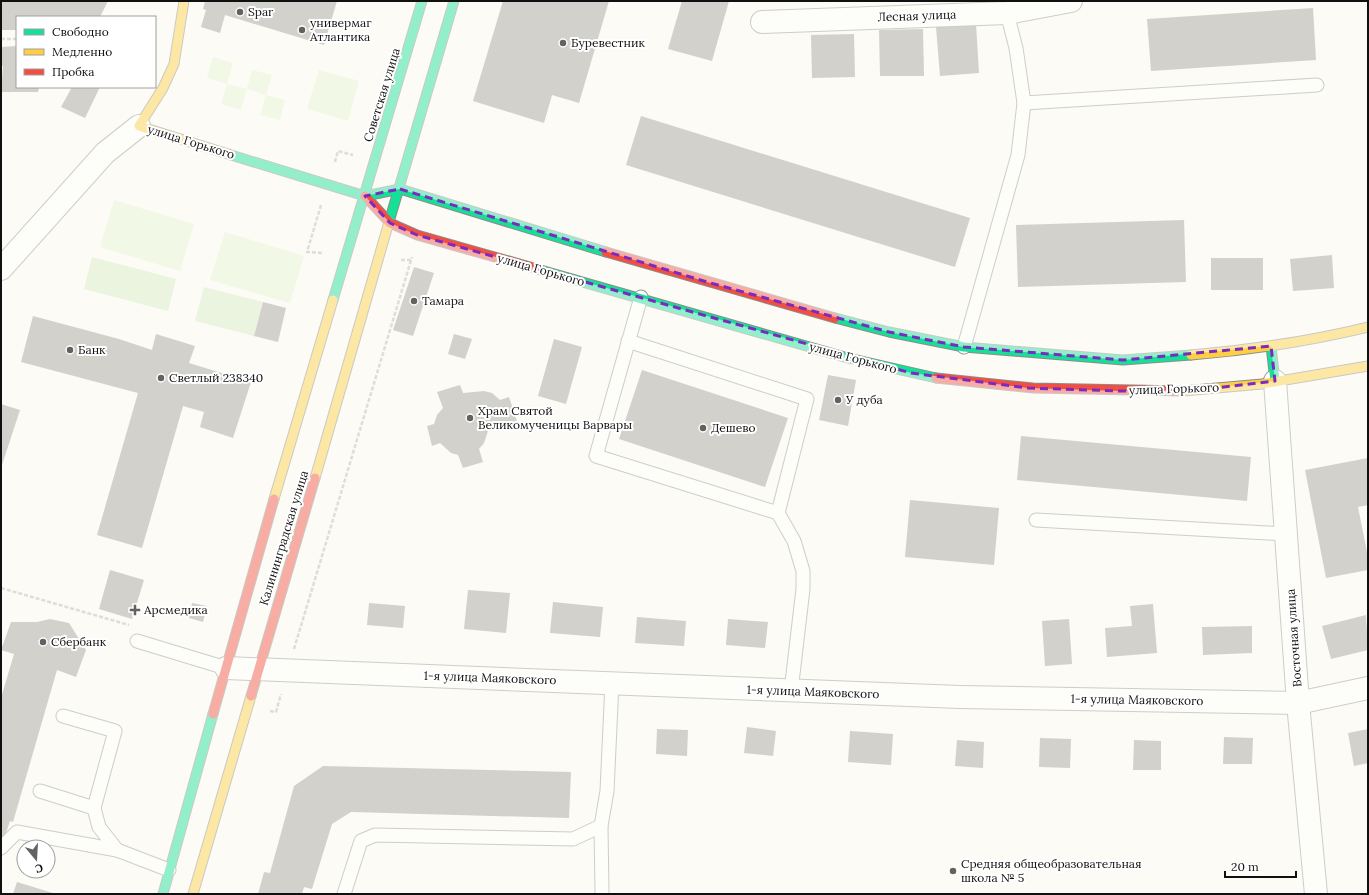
<svg xmlns="http://www.w3.org/2000/svg" width="1369" height="895" font-family="Lora,serif">
<style>
.green{fill:#e5f3d3}
.forest{fill:#d6ecc1}
.building{fill:#a09e9a}
.lines{fill:none;stroke-linecap:round;stroke-linejoin:round}
.lane-casing{stroke:#969693;stroke-width:15}
.street-casing{stroke:#969693;stroke-width:24}
.fast-casing{stroke:#8d8c8a;stroke-width:11}
.slow-casing{stroke:#8d8c8a;stroke-width:11}
.jam-casing{stroke:#8d8c8a;stroke-width:11}
.path{stroke:#b9b9b8;stroke-width:2.5;stroke-dasharray:4 2;stroke-linecap:butt}
.lane{stroke:#fffefe;stroke-width:13}
.street{stroke:#fffefe;stroke-width:22}
.fast{stroke:#16e098;stroke-width:9}
.slow{stroke:#ffcf43;stroke-width:9}
.jam{stroke:#f24e42;stroke-width:9}
.marked{fill:none;stroke:#7b2cbf;stroke-width:3;stroke-dasharray:8 5;stroke-linejoin:round}
.poi-dot{fill:#636260;stroke:#fff;stroke-width:1.5}
.labels{text-anchor:middle;stroke-width:4;stroke-linejoin:round;paint-order:stroke}
.poi-label{font-size:12px;fill:#101010;stroke:#fff;text-anchor:start}
.street-label{font-size:12px;fill:#101010;stroke:#fff}
</style>
<rect width="100%" height="100%" fill="#fcfbf5"/>
<g class="green">
<polygon points="213,57 233,63 227,84 247,89 252,70 272,75 266,95 285,100 280,120 260,115 266,95 247,89 241,110 221,104 227,84 207,78"/>
<polygon points="319,70 359,81 348,121 307,109"/>
<polygon points="114,200 194,224 180,271 100,247"/>
<polygon points="225,232 304,256 290,303 210,280"/>
</g>
<g class="forest">
<polygon points="92,257 176,279 168,311 84,289"/>
<polygon points="204,287 263,302 254,336 195,321"/>
</g>
<g class="building">
<polygon points="1,1 108,1 100,17 17,17 17,30 1,30"/>
<polygon points="205,1 337,1 324,45 225,15 220,33 201,27 206,10 203,9"/>
<polygon points="503,1 609,1 579,103 552,95 544,123 473,101"/>
<polygon points="682,1 729,1 712,61 668,49"/>
<polygon points="1313,8 1316,60 1151,71 1147,19"/>
<polygon points="976,24 979,73 940,76 936,27"/>
<polygon points="923,29 924,76 880,76 879,30"/>
<polygon points="854,34 855,77 812,78 811,35"/>
<polygon points="17,46 17,87 39,87 38,92 1,92 3,66 1,66 1,47"/>
<polygon points="72,87 100,87 85,118 61,107"/>
<polygon points="641,116 970,218 955,267 626,165"/>
<polygon points="1184,220 1186,282 1018,287 1016,225"/>
<polygon points="1332,255 1334,288 1293,291 1290,259"/>
<rect x="1211" y="258" width="52" height="32"/>
<polygon points="414,267 434,273 413,336 393,330"/>
<polygon points="263,302 286,308 278,342 254,336"/>
<polygon points="33,316 119,339 152,350 156,334 195,346 189,363 251,382 233,438 200,427 204,412 183,406 142,548 97,535 138,393 21,362"/>
<polygon points="454,334 472,339 465,359 448,354"/>
<polygon points="554,339 582,347 566,404 538,396"/>
<polygon points="642,370 788,418 765,487 619,439"/>
<polygon points="828,375 856,380 848,426 819,420"/>
<polygon points="460,385 463,393 484,391 492,393 500,400 509,397 517,421 488,431 484,443 479,449 483,462 463,468 458,455 451,453 440,443 432,446 427,426 434,424 437,415 443,408 437,392"/>
<polygon points="1,404 20,410 1,468"/>
<polygon points="1021,436 1251,457 1247,501 1017,480"/>
<polygon points="1368,458 1368,505 1358,507 1368,557 1368,570 1326,578 1305,470"/>
<polygon points="910,500 999,508 994,565 905,557"/>
<polygon points="110,570 144,580 132,619 99,609"/>
<polygon points="468,590 510,593 506,633 464,629"/>
<polygon points="553,602 603,607 600,637 550,633"/>
<polygon points="192,603 207,606 203,622 189,618"/>
<polygon points="369,603 405,606 403,628 367,625"/>
<polygon points="1153,604 1157,653 1107,657 1105,628 1132,626 1130,606"/>
<polygon points="1366,615 1368,650 1331,659 1322,626"/>
<polygon points="637,617 686,621 684,646 635,643"/>
<polygon points="50,619 69,623 86,650 76,677 57,670 13,822 10,821 3,842 1,841 1,698 14,654 1,650 11,622 37,622"/>
<polygon points="728,619 768,622 765,648 726,645"/>
<polygon points="1069,619 1072,664 1045,666 1042,621"/>
<polygon points="1252,626 1252,653 1203,655 1202,627"/>
<polygon points="747,727 776,731 773,756 744,753"/>
<polygon points="657,729 688,730 687,756 656,754"/>
<polygon points="1368,729 1368,763 1354,766 1348,733"/>
<polygon points="850,731 893,734 891,765 848,762"/>
<polygon points="1224,737 1253,738 1252,764 1223,764"/>
<polygon points="1040,738 1071,739 1070,768 1039,767"/>
<polygon points="957,740 984,742 983,768 955,766"/>
<polygon points="1134,740 1161,741 1161,770 1133,770"/>
<polygon points="323,766 571,772 569,818 351,812 332,824 312,889 304,887 302,894 258,894 264,872 270,873 294,786"/>
<polygon points="17,882 56,894 13,894"/>
</g>
<g class="lines">
<g class="lane-casing">
<g id="lane">
<polyline points="1024,103 1317,85"/>
<polyline points="641,297 596,456 778,513 794,541 803,571 803,589 791,691"/>
<polyline points="628,341 807,399 778,513"/>
<polyline points="964,347 1018,155 1024,103 1016,48 1007,13"/>
<polyline points="1036,520 1286,534"/>
<polyline points="137,641 226,668"/>
<polyline points="63,716 115,731 94,808 99,827 117,850"/>
<polyline points="40,791 94,808"/>
<polyline points="601,826 602,894"/>
<polyline points="1,848 17,832 117,850 169,870"/>
<polyline points="344,894 361,841 375,835 573,839 601,826 607,791 612,683"/>
</g>
</g>
<g class="street-casing">
<g id="street">
<polyline points="762,22 1007,13 1071,1"/>
<polyline points="1,269 105,153 139,126"/>
<polyline points="1275,381 1298,703 1316,894"/>
<polyline points="226,668 960,697 1298,703 1368,688"/>
</g>
</g>
<g class="fast-casing">
<g id="fast">
<polyline points="231,155 365,196 400,189 606,252"/>
<polyline points="389,222 454,1"/>
<polyline points="537,269 848,358 936,378"/>
<polyline points="333,300 422,1"/>
<polyline points="835,318 889,332 964,347 1123,360 1191,355"/>
<polyline points="1271,346 1275,381"/>
<polyline points="163,894 213,714"/>
</g>
</g>
<g class="slow-casing">
<g id="slow">
<polyline points="184,1 174,64 163,88 139,126 231,155"/>
<path d="M1191,355C1250,350 1310,341 1368,327"/>
<polyline points="1183,391 1262,384 1368,366"/>
<polyline points="315,478 389,222"/>
<polyline points="274,499 333,300"/>
<polyline points="193,894 251,696"/>
</g>
</g>
<g class="jam-casing">
<g id="jam">
<polyline points="365,196 390,223 417,235 537,269"/>
<polyline points="606,252 835,318"/>
<polyline points="936,378 1033,388 1183,391"/>
<polyline points="251,696 315,478"/>
<polyline points="213,714 274,499"/>
</g>
</g>
<g class="path">
<polyline points="1,39 17,39"/>
<polyline points="335,162 338,151 353,155"/>
<polyline points="321,205 307,252 322,253"/>
<polyline points="401,260 411,260"/>
<polyline points="1,588 129,625"/>
<polyline points="294,649 412,257"/>
<polyline points="270,711 276,712 281,694"/>
</g>
<use href="#lane" class="lane"/>
<use href="#street" class="street"/>
<use href="#fast" class="fast"/>
<use href="#slow" class="slow"/>
<use href="#jam" class="jam"/>
</g>
<path d="M0 0H1369V895H0ZM400,189L707,282L889,332L964,347L1123,360L1271,346L1275,381L1199,390L1120,391L1028,388L911,373L417,235L390,223L365,196Z" fill="#fcfbf5" fill-opacity=".55" fill-rule="evenodd"/>
<path class="marked" d="M400,189L707,282L889,332L964,347L1123,360L1271,346L1275,381L1199,390L1120,391L1028,388L911,373L417,235L390,223L365,196Z"/>
<g class="poi-dot">
<circle cx="240" cy="12" r="4"/>
<circle cx="302" cy="30" r="4"/>
<circle cx="563" cy="43" r="4"/>
<circle cx="414" cy="301" r="4"/>
<circle cx="70" cy="350" r="4"/>
<circle cx="161" cy="378" r="4"/>
<circle cx="838" cy="400" r="4"/>
<circle cx="470" cy="418" r="4"/>
<circle cx="703" cy="428" r="4"/>
<path d="M133 604h4v4h4v4h-4v4h-4v-4h-4v-4h4z"/>
<circle cx="43" cy="642" r="4"/>
<circle cx="953" cy="871" r="4"/>
</g>
<g class="labels">
<g class="poi-label">
<text x="248" y="16">Spar</text>
<text x="310" y="27">универмаг<tspan x="310" dy="14">Атлантика</tspan></text>
<text x="571" y="47">Буревестник</text>
<text x="422" y="305">Тамара</text>
<text x="78" y="354">Банк</text>
<text x="169" y="382">Светлый 238340</text>
<text x="846" y="404">У дуба</text>
<text x="478" y="415">Храм Святой<tspan x="478" dy="14">Великомученицы Варвары</tspan></text>
<text x="711" y="432">Дешево</text>
<text x="144" y="614">Арсмедика</text>
<text x="51" y="646">Сбербанк</text>
<text x="961" y="868">Средняя общеобразовательная<tspan x="961" dy="14">школа № 5</tspan></text>
</g>
<g class="street-label">
<text transform="translate(917 16) rotate(-2)" y="4">Лесная улица</text>
<text transform="translate(382 95) rotate(-73)" y="4">Советская улица</text>
<text transform="translate(191 142) rotate(17)" y="4">улица Горького</text>
<text transform="translate(541 270) rotate(16)" y="4">улица Горького</text>
<text transform="translate(853 358) rotate(15)" y="4">улица Горького</text>
<text transform="translate(1174 389) rotate(-2)" y="4">улица Горького</text>
<text transform="translate(284 538) rotate(-73)" y="4">Калининградская улица</text>
<text transform="translate(1294 638) rotate(-94)" y="4">Восточная улица</text>
<text transform="translate(490 678) rotate(2)" y="4">1-я улица Маяковского</text>
<text transform="translate(813 692) rotate(2)" y="4">1-я улица Маяковского</text>
<text transform="translate(1137 700) rotate(1)" y="4">1-я улица Маяковского</text>
</g>
</g>
<rect width="1369" height="895" fill="none" stroke="#101010" stroke-width="4"/>
<rect x="16" y="16" width="140" height="72" fill="#ffffff" stroke="#9f9f9f"/>
<rect x="24" y="29" width="20" height="6" fill="#16e098" stroke="#9f9f9f"/>
<text x="52" y="36" font-size="12" fill="#101010">Свободно</text>
<rect x="24" y="49" width="20" height="6" fill="#ffcf43" stroke="#9f9f9f"/>
<text x="52" y="56" font-size="12" fill="#101010">Медленно</text>
<rect x="24" y="69" width="20" height="6" fill="#f24e42" stroke="#9f9f9f"/>
<text x="52" y="76" font-size="12" fill="#101010">Пробка</text>
<g transform="translate(36 859) rotate(162)"><circle r="19" fill="#ffffff" stroke="#9f9f9f"/>
<path d="M0-3L7 15L0 10L-7 15Z" fill="#636260"/>
<text y="-6" font-size="11" font-weight="bold" text-anchor="middle" fill="#101010">С</text>
</g>
<path d="M1225 871v6h71v-6" fill="none" stroke="#101010" stroke-width="2"/>
<text x="1231" y="871" font-size="12" fill="#101010" stroke="#ffffff" stroke-width="3" paint-order="stroke">20 m</text>
</svg>
